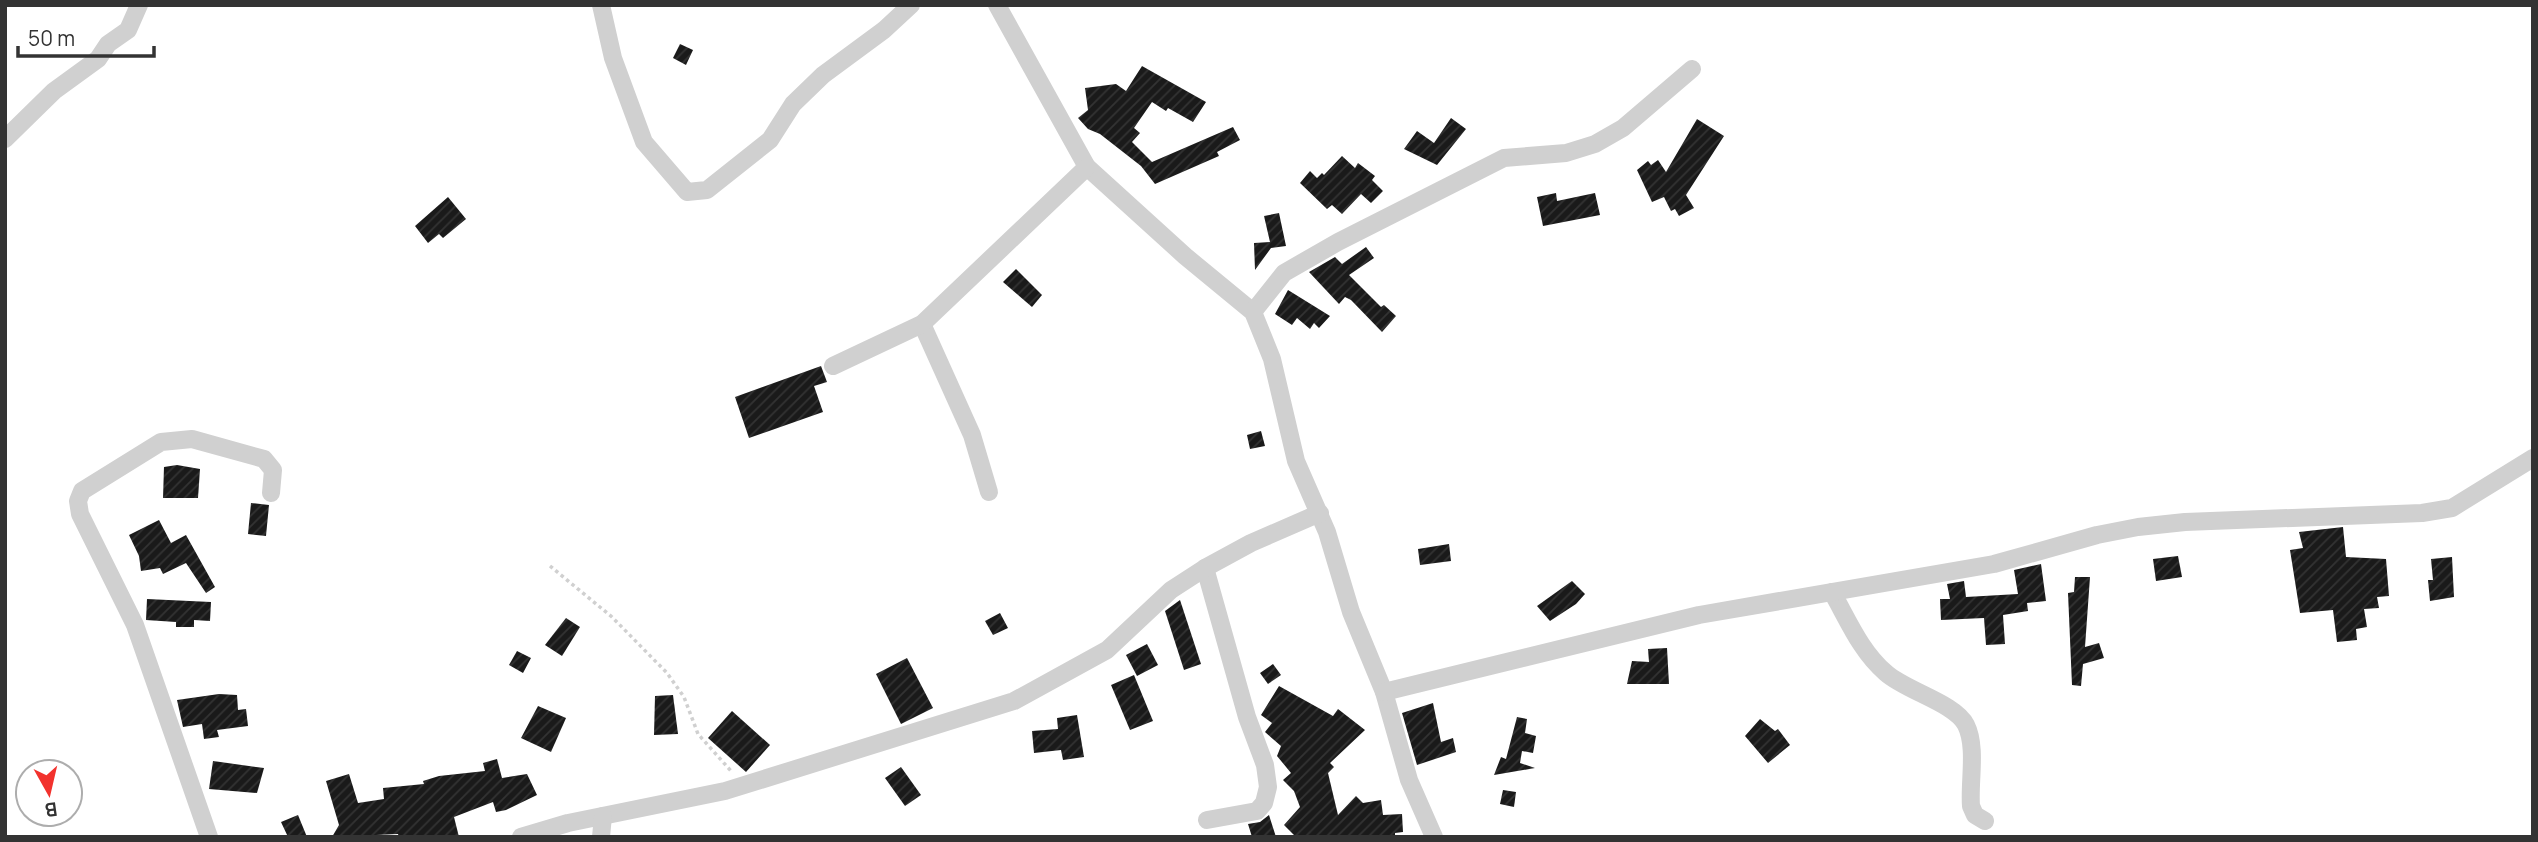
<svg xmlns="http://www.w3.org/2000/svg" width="2538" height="842" font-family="Manrope,sans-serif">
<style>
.building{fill:url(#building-hatch)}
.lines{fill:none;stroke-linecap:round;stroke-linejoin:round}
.path{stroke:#d0d0d0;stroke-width:3.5;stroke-dasharray:3.5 3.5;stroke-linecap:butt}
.minor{stroke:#d0d0d0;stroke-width:18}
</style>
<defs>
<pattern id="building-hatch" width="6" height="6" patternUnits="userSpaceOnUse" patternTransform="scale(1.75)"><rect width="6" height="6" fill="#1a1a1a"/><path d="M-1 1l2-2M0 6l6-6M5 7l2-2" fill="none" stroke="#333"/></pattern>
</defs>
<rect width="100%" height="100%" fill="#fff"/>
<g class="building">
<polygon points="680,44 693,50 686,65 673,58"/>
<polygon points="1142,66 1206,102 1193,122 1168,108 1166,111 1152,102 1134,128 1140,133 1132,142 1152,162 1233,127 1240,140 1217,152 1219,156 1155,184 1141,166 1100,134 1088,129 1078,118 1088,110 1085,88 1116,84 1126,91"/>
<polygon points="1451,118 1466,129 1437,165 1404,149 1417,131 1434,143"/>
<polygon points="1697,119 1724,136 1686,195 1694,208 1679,216 1675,209 1671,211 1664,197 1652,202 1637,170 1648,161 1651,165 1658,160 1666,172"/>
<polygon points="1342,156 1355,168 1358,163 1375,176 1372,180 1383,191 1371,203 1361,194 1342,214 1332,205 1327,209 1300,183 1310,171 1317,178 1322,173 1324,175"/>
<polygon points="1556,193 1557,201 1595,193 1600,215 1543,226 1537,197"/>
<polygon points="448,197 466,219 443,238 439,234 428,243 415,226"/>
<polygon points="1279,213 1286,246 1271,248 1255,270 1254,243 1270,242 1264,216"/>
<polygon points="1366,247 1374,258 1349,275 1381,307 1384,305 1396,316 1382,332 1351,300 1345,297 1339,304 1309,272 1335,257 1342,264"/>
<polygon points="1016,269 1042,295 1032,307 1003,282"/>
<polygon points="1288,290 1330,316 1319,328 1314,323 1310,329 1297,318 1292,325 1275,314"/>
<polygon points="821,366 827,382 814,386 823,412 749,438 735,397"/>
<polygon points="1261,431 1265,446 1250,449 1247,435"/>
<polygon points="177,465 200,469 198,498 163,498 164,467"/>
<polygon points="251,503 269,505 266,536 248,534"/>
<polygon points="159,520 171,543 186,535 215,587 206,593 186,563 163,574 160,568 141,571 139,556 129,535"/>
<polygon points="2343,527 2346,557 2386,559 2389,596 2377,597 2379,608 2364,609 2367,627 2356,629 2357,640 2337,642 2333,610 2300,613 2290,550 2303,548 2299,532"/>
<polygon points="1449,544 1451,561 1420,565 1418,549"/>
<polygon points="2178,556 2182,577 2156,581 2153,559"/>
<polygon points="2452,557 2454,597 2430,601 2428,580 2433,580 2431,559"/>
<polygon points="2041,564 2046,601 2027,603 2028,611 2003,615 2005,644 1986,645 1984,618 1941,620 1940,599 1950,599 1947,584 1964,581 1966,597 2018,594 2014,570"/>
<polygon points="2075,577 2090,577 2085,647 2099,643 2104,658 2083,664 2081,686 2072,685 2068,593 2074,592"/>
<polygon points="1572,581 1585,594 1576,604 1550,621 1537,606"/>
<polygon points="147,599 211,602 210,621 194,620 194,627 176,627 176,622 146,620"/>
<polygon points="1180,600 1201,664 1184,670 1165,611"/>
<polygon points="1000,613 1008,628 993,635 985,621"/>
<polygon points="566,618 580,627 562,656 545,645"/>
<polygon points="1147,644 1158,665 1137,676 1126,655"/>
<polygon points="1667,648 1669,684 1627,684 1632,661 1649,662 1648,649"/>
<polygon points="517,651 531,658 523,673 509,665"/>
<polygon points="907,658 933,708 901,724 876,674"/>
<polygon points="1273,664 1281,675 1268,684 1260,673"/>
<polygon points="1134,675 1153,721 1130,730 1111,685"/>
<polygon points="1279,686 1333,716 1338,709 1365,730 1330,763 1334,767 1328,773 1338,815 1356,796 1363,803 1381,800 1383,815 1402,814 1403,832 1395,833 1395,837 1296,837 1284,825 1300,807 1294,791 1283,780 1291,773 1277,756 1281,746 1265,732 1272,723 1261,715"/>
<polygon points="219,694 237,695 238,710 246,709 248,726 217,730 219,737 204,739 202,724 183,727 177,700"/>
<polygon points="673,695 678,734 654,735 655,696"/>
<polygon points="1433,703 1441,742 1453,738 1456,752 1417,765 1402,713"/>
<polygon points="538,706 566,718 551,752 521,738"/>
<polygon points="732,711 770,745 746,772 708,738"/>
<polygon points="1077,715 1084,757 1063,760 1061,750 1034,753 1032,731 1058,729 1057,718"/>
<polygon points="1517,717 1527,719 1525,733 1536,736 1533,753 1522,751 1520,763 1535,768 1494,775 1501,757 1506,759"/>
<polygon points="1760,719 1775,731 1778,729 1790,745 1768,763 1745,736"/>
<polygon points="497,759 502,778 527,774 537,795 506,810 496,812 493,802 454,817 459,837 399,837 398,834 332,837 339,825 326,781 349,774 358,803 384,799 383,788 424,784 423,781 439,776 485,771 483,763"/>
<polygon points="213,761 264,768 257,793 209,789"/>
<polygon points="901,767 921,795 905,806 885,778"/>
<polygon points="1503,790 1516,792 1514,807 1500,804"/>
<polygon points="298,815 307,837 288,837 281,822"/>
<polygon points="1269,815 1276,837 1252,837 1248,824 1260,822"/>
</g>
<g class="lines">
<polyline class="path" points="550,566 612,617 667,673 684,697 698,734 731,771"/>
<g class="minor">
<polyline points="601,5 613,58 644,142 687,192 707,190 770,140 793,104 823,75 884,30 911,5"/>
<polyline points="997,5 1087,167 1185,256 1253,312 1272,359 1296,461 1327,532 1351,612 1384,692 1409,780 1434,837"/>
<polyline points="5,139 54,91 98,59 108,44 128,30 139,5"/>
<polyline points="1253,312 1284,273 1338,242 1504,158 1566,153 1595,144 1623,128 1692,69"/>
<polyline points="922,324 972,435 989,492"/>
<polyline points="833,366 922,324 1087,167"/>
<polyline points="1205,568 1247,717 1265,765 1268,787 1264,803 1257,811 1207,820"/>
<path d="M1832,592C1848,620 1861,652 1886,673C1906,691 1955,703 1966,725C1977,747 1969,782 1971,806L1975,815L1985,821"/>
<polyline points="1384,692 1699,615 1994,564 2097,535 2138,527 2185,522 2422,513 2452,508 2533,458"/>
<polyline points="209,837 135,625 80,514 78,501 82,491 161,442 192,439 264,459 273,470 271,493"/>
<polyline points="521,837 568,823 725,791 1014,701 1107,650 1171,590 1205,568 1251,543 1320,513"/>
<polyline points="601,837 603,816"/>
</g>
</g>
<rect width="2538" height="842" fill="none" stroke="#333333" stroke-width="14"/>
<g transform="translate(49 793) rotate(172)"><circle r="33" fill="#ffffff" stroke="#adadad" stroke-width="2"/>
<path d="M0-5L12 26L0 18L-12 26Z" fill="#f2322d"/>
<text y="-10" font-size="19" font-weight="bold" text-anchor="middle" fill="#333333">B</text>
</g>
<path d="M18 46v10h136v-10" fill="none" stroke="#333333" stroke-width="3.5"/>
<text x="28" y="46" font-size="21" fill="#333333" stroke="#ffffff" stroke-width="5" paint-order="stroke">50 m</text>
</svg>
